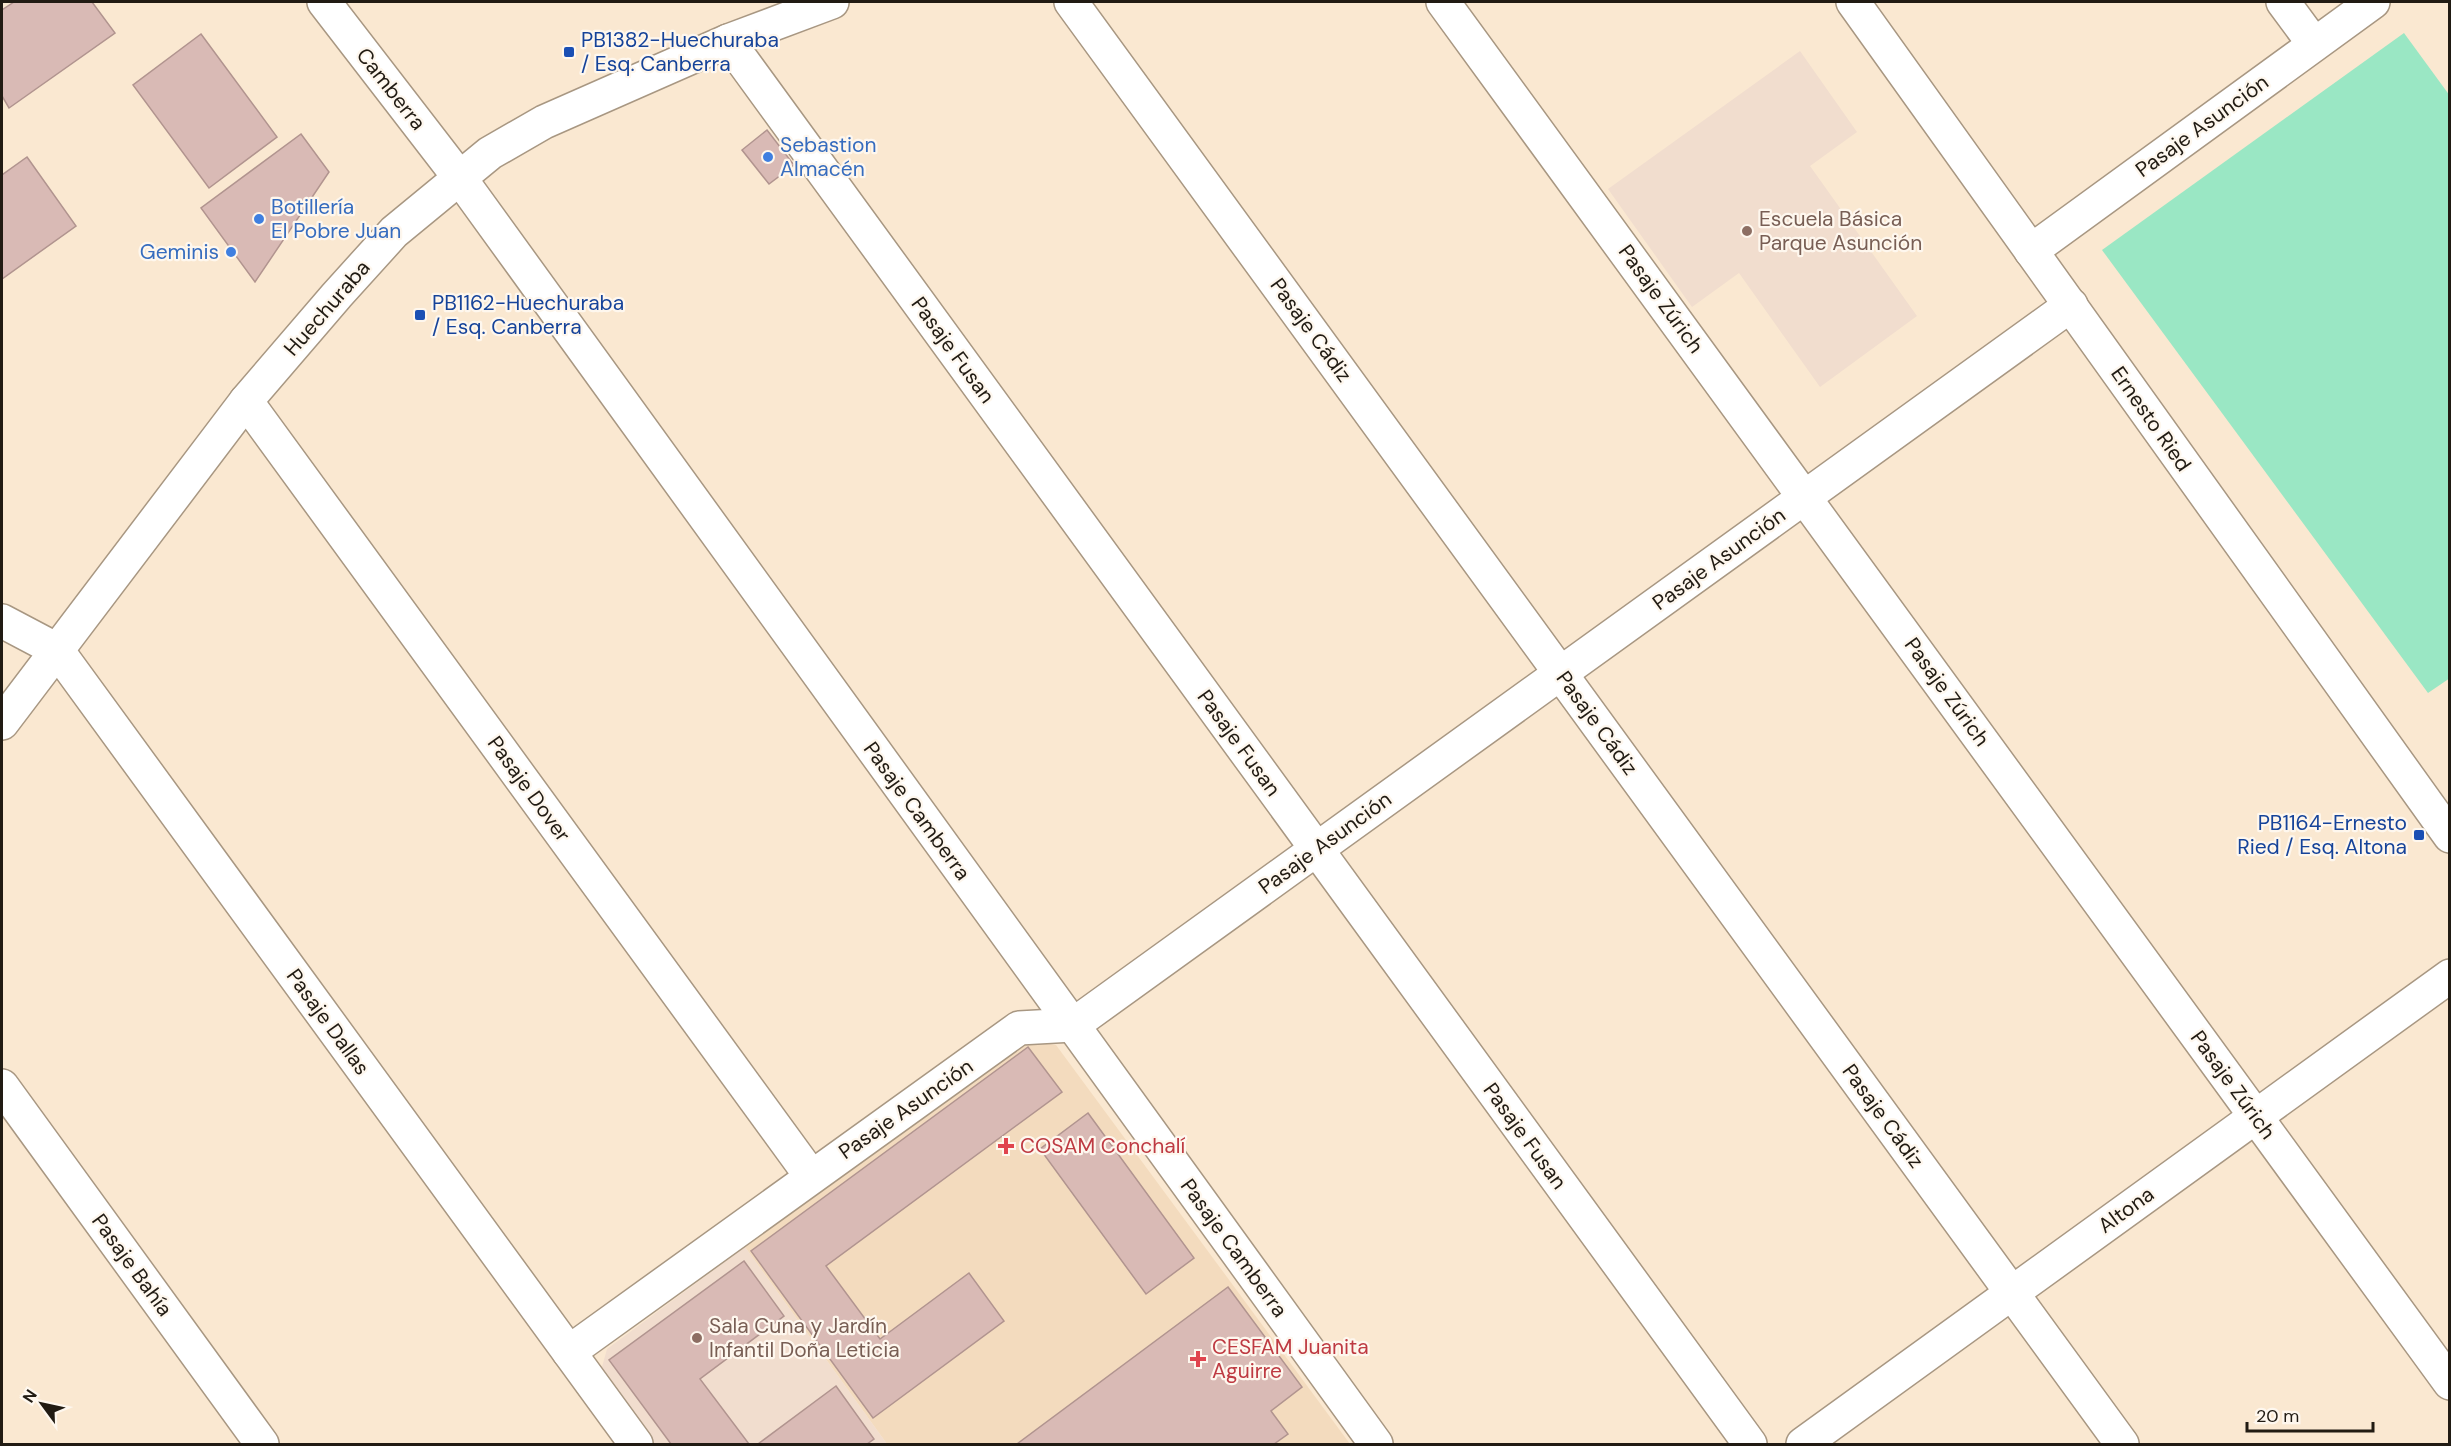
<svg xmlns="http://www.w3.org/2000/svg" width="2451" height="1446" font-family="'DM Sans',sans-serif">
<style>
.built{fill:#f3dbbe}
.education{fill:#f1ddce}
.green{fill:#9ae7c4}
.building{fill:#d9bab5;stroke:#b1948f;stroke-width:1.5}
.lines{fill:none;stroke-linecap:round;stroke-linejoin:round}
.minor-casing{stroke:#a89782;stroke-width:36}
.tertiary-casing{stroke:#a89782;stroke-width:36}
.minor{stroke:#fff;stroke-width:33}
.tertiary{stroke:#fff;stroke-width:33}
.transit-dot{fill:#1a4fb4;stroke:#fef7ee;stroke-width:2}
.shop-dot{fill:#3f7fe0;stroke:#fef7ee;stroke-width:2}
.education-dot{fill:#8d6e63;stroke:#fef7ee;stroke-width:2}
.health-dot{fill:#e0444e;stroke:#fef7ee;stroke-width:2}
.labels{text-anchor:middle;stroke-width:4.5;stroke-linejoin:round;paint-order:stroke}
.transit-label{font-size:21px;fill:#164399;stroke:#fef7ee;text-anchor:start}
.street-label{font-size:21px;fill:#211b13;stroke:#fef7ee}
.shop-label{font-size:21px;fill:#366cbe;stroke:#fef7ee;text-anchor:start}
.education-label{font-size:21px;fill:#785e54;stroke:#fef7ee;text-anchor:start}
.health-label{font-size:21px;fill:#be3a42;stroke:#fef7ee;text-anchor:start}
</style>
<rect width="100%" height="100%" fill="#fae8d1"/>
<polygon class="built" points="1024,1040 1056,1045 1350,1444 887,1444 745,1247"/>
<g class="education">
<polygon points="1800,51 1857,132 1810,166 1917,316 1820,387 1739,273 1692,307 1608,189"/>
<polygon points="745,1247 887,1444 652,1444 600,1374 607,1349"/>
</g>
<polygon class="green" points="2404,33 2450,96 2450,678 2428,693 2102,250"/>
<g class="building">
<polygon points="14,2 92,2 115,33 9,108 2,96 2,10"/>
<polygon points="201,34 277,137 209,188 133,85"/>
<polygon points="767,130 794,165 769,184 742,150"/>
<polygon points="301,134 329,172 255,282 201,208"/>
<polygon points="27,157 76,226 2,279 2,175"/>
<polygon points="1028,1047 1062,1092 826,1266 880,1339 969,1273 1004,1321 873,1418 751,1251"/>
<polygon points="1088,1113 1194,1258 1146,1294 1040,1149"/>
<polygon points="744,1261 784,1316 700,1379 749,1444 671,1444 609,1360"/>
<polygon points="1228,1287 1302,1387 1271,1411 1288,1434 1274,1444 1017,1444"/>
<polygon points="836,1386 874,1439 867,1444 758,1444"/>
</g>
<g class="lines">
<g class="minor-casing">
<g id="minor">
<polyline points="324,2 459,177 1376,1444"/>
<polyline points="1071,2 2122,1444"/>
<polyline points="1443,2 2450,1383"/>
<polyline points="1853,2 2450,836"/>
<polyline points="2283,2 2314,44"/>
<polyline points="728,41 1750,1444"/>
<polyline points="2031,251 2373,2"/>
<polyline points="246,401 811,1176"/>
<polyline points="2,621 57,650 636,1444"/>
<polyline points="2,1086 262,1444"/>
<polyline points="569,1352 1019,1028 1073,1025 2071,305"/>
<polyline points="1803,1444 2450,976"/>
</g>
</g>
<g class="tertiary-casing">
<polyline id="tertiary" points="2,723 246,401 337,295 394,232 490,153 544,122 728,41 832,2"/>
</g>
<use href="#minor" class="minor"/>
<use href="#tertiary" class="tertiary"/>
</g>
<g class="transit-dot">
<rect x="563" y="46" width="12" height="12" rx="3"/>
<rect x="414" y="309" width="12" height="12" rx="3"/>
<rect x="2413" y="829" width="12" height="12" rx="3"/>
</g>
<g class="shop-dot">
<circle cx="768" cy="157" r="6"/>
<circle cx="259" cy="219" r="6"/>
<circle cx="231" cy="252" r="6"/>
</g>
<g class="education-dot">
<circle cx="1747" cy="231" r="6"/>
<circle cx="697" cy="1338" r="6"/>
</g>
<g class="health-dot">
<path d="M1003 1137h6v6h6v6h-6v6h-6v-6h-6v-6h6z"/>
<path d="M1195 1350h6v6h6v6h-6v6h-6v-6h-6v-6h6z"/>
</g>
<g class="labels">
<g class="transit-label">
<text x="581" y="47">PB1382-Huechuraba<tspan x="581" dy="24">/ Esq. Canberra</tspan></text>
<text x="432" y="310">PB1162-Huechuraba<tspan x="432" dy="24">/ Esq. Canberra</tspan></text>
<text x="2407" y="830" text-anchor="end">PB1164-Ernesto<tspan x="2407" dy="24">Ried / Esq. Altona</tspan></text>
</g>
<g class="street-label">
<text transform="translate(391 89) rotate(52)" y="7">Camberra</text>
<text transform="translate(2202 126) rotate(-36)" y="7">Pasaje Asunción</text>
<text transform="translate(1661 299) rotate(54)" y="7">Pasaje Zúrich</text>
<text transform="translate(327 308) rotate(-49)" y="7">Huechuraba</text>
<text transform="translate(1311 330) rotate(54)" y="7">Pasaje Cádiz</text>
<text transform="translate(953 350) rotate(54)" y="7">Pasaje Fusan</text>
<text transform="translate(2151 419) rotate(55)" y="7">Ernesto Ried</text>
<text transform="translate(1719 559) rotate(-36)" y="7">Pasaje Asunción</text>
<text transform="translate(1947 692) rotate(54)" y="7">Pasaje Zúrich</text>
<text transform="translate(1597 723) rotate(54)" y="7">Pasaje Cádiz</text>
<text transform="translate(1239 743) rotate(54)" y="7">Pasaje Fusan</text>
<text transform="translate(529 789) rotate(54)" y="7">Pasaje Dover</text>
<text transform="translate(917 811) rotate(54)" y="7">Pasaje Camberra</text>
<text transform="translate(1325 843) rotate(-36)" y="7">Pasaje Asunción</text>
<text transform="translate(328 1022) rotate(54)" y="7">Pasaje Dallas</text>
<text transform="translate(2233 1085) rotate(54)" y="7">Pasaje Zúrich</text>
<text transform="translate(906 1109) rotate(-35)" y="7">Pasaje Asunción</text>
<text transform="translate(1883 1116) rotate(54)" y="7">Pasaje Cádiz</text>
<text transform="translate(1525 1136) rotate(54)" y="7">Pasaje Fusan</text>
<text transform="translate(2126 1210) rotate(-36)" y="7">Altona</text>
<text transform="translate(1234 1248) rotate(54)" y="7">Pasaje Camberra</text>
<text transform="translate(132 1265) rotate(54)" y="7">Pasaje Bahía</text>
</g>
<g class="shop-label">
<text x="780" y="152">Sebastion<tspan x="780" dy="24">Almacén</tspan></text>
<text x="271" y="214">Botillería<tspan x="271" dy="24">El Pobre Juan</tspan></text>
<text x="219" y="259" text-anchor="end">Geminis</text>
</g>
<g class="education-label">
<text x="1759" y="226">Escuela Básica<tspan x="1759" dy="24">Parque Asunción</tspan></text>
<text x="709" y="1333">Sala Cuna y Jardín<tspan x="709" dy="24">Infantil Doña Leticia</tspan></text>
</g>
<g class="health-label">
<text x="1020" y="1153">COSAM Conchalí</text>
<text x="1212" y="1354">CESFAM Juanita<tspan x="1212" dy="24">Aguirre</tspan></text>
</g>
</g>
<rect width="2451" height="1446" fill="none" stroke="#211b13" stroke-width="6"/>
<g transform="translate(42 1404) rotate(303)" stroke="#fef7ee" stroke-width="4.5" paint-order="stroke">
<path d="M0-4.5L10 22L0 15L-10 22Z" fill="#211b13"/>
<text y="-9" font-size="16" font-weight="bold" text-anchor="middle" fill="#211b13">N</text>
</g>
<path d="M2247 1422v9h126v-9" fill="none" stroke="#211b13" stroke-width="3"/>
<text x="2256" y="1422" font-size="18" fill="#211b13" stroke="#fef7ee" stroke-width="4.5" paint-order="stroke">20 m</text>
</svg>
